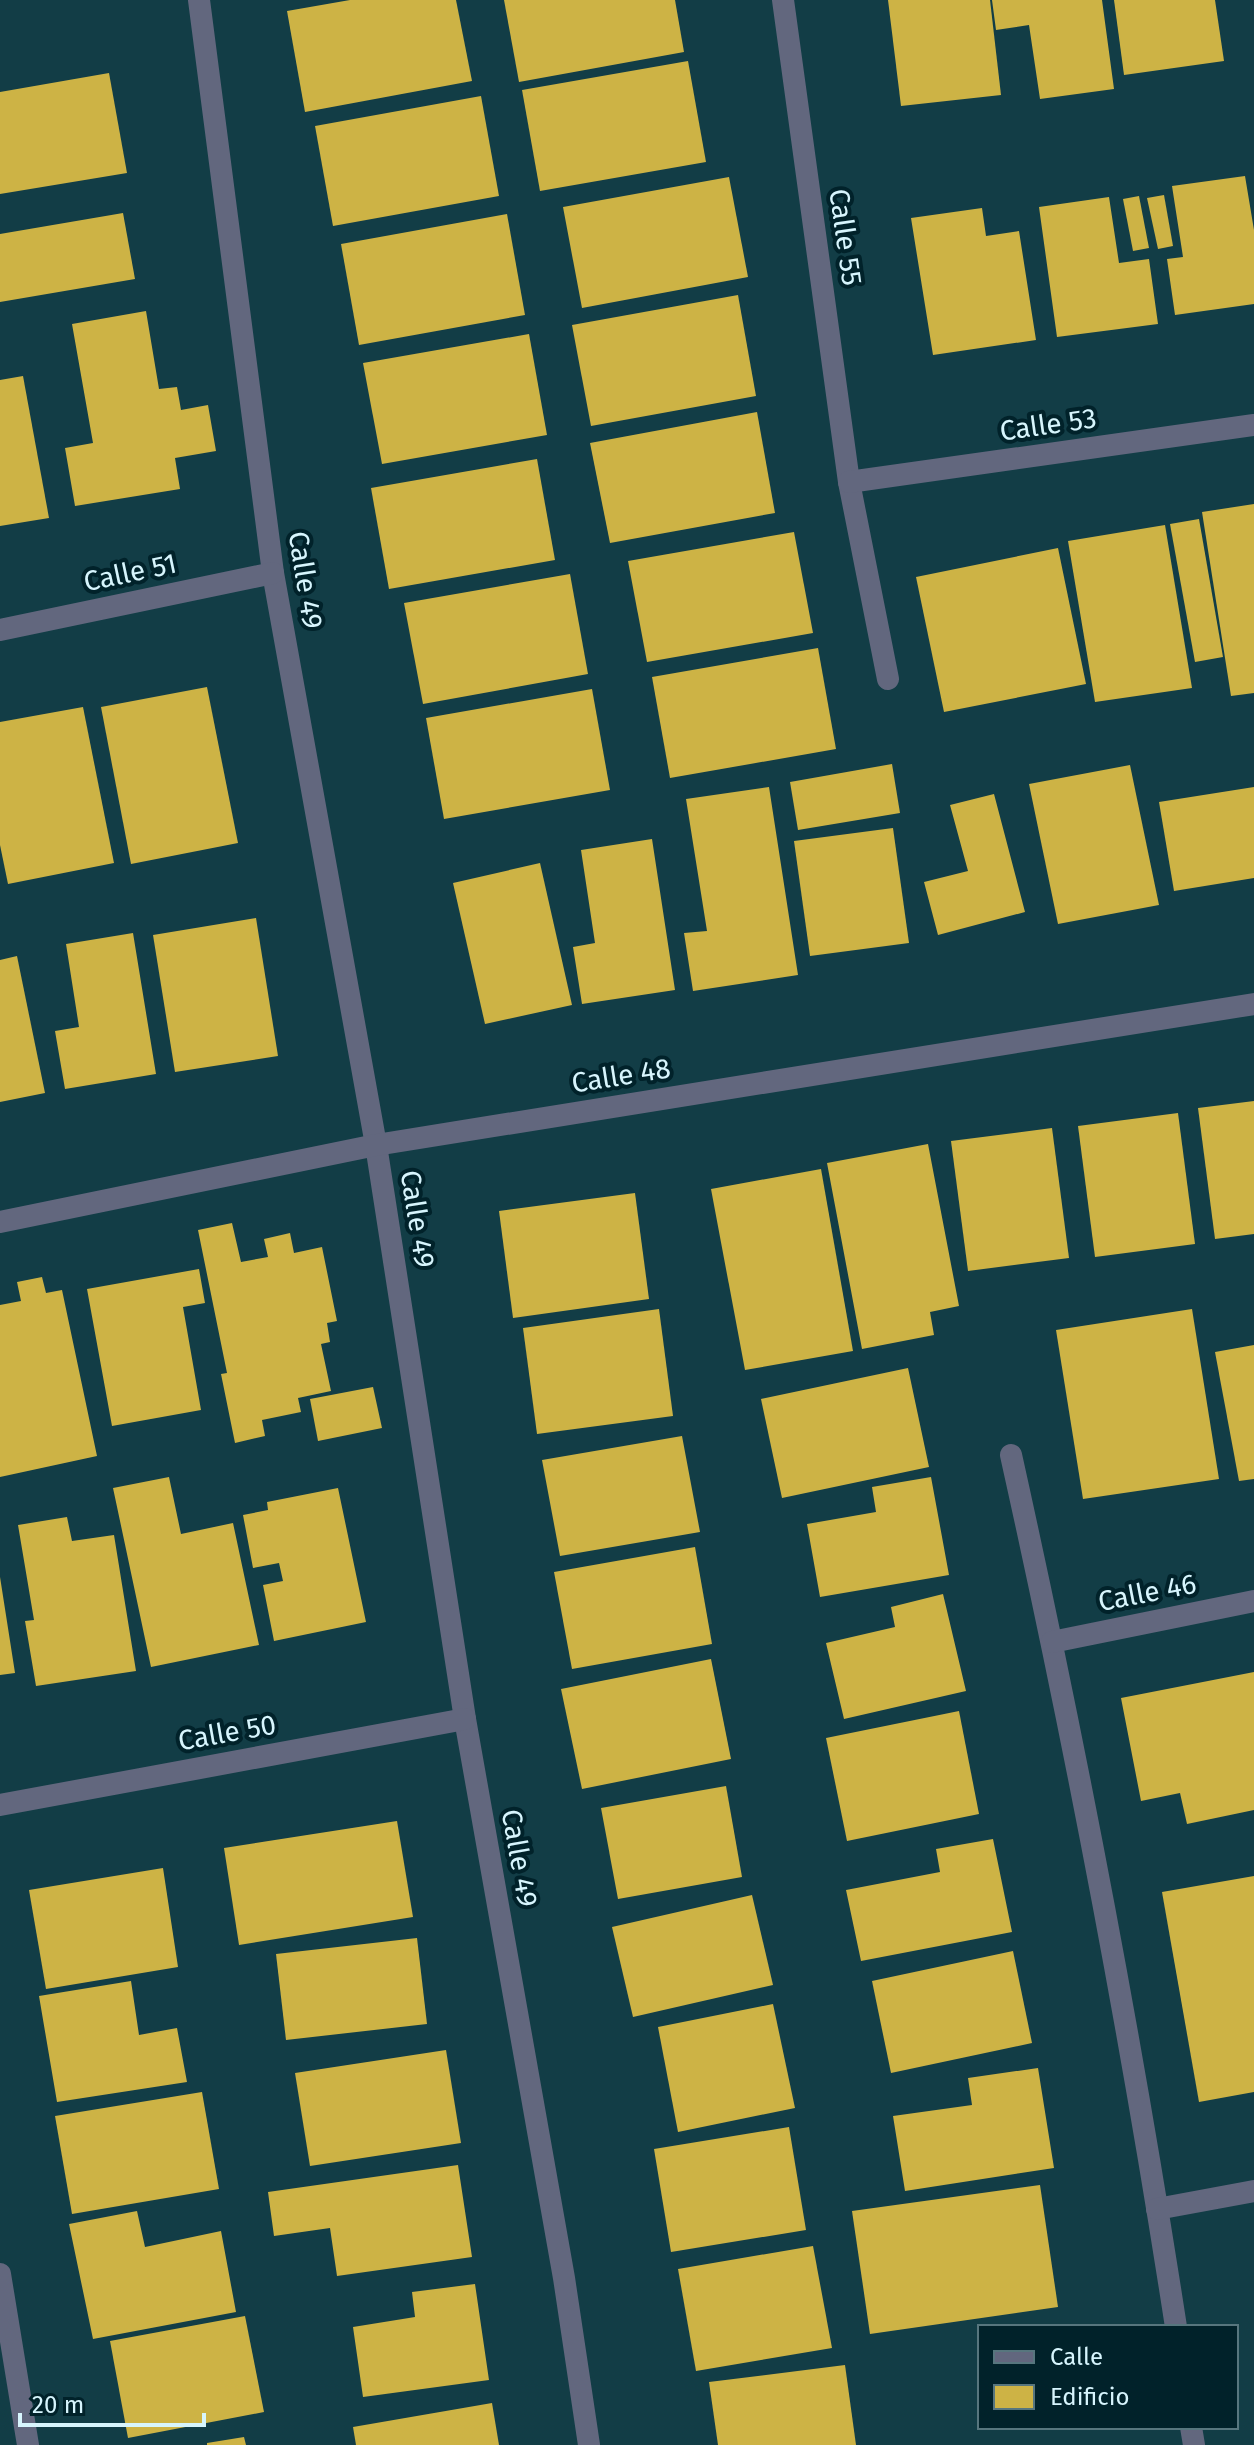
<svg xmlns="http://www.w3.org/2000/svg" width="1254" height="2445" font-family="'Fira Sans',sans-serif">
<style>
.building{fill:#cdb345}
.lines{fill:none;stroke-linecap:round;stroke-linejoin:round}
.minor{stroke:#62677e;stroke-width:22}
.labels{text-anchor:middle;stroke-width:8;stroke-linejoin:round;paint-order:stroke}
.street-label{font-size:28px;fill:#d7f5fd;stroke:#01222a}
</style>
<rect width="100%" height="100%" fill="#123d46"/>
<g class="building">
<polygon points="350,0 456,0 472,81 305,112 287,11"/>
<polygon points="504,0 675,0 684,52 519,82"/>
<polygon points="888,0 990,0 1001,95 901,106"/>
<polygon points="992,0 1102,0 1114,89 1040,99 1029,25 996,30"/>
<polygon points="1114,0 1215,0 1224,61 1124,75"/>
<polygon points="688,61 706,162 540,191 522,90"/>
<polygon points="109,73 127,173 0,194 0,92"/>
<polygon points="481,96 499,196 333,226 315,126"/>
<polygon points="1245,176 1254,230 1254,304 1175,315 1167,259 1183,257 1172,186"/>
<polygon points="729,177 748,277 582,308 563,207"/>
<polygon points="1164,195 1173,246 1158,249 1147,198"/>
<polygon points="1139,196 1149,248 1133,251 1123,199"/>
<polygon points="1109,197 1119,263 1149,259 1158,324 1057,337 1039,207"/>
<polygon points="982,208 986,236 1019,231 1036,340 933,355 911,218"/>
<polygon points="123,213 135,279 0,302 0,234"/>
<polygon points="507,214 525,315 359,345 341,244"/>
<polygon points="738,295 756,396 591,426 572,325"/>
<polygon points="146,311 159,389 177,387 181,410 208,405 216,451 175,458 180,489 75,506 65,448 93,443 72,324"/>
<polygon points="529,334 547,435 382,464 363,363"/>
<polygon points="23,376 49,518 0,526 0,380"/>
<polygon points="757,412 775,513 610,543 590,443"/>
<polygon points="537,459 555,560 389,589 371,488"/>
<polygon points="1254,504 1254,693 1231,696 1202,512"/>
<polygon points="1199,519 1223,657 1195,662 1170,524"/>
<polygon points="1165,525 1192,688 1095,702 1068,541"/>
<polygon points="794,532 813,633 647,662 628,561"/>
<polygon points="1058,548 1086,684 944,712 916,577"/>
<polygon points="570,574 588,674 423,704 404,603"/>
<polygon points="818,648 836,749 670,778 652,677"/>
<polygon points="207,687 238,843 131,864 101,707"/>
<polygon points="592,689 610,790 444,819 426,718"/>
<polygon points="83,707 114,863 8,884 0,845 0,722"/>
<polygon points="892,764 900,813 798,830 790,782"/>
<polygon points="1130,765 1159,905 1058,924 1029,784"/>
<polygon points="769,787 798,975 693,991 684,933 707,931 686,799"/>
<polygon points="1254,787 1254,878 1174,891 1159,802"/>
<polygon points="994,794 1025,912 938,935 924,882 968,871 950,805"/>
<polygon points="893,828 909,943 810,956 794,841"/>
<polygon points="652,839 675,990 582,1004 573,947 595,943 581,850"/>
<polygon points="540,863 572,1005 485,1024 453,883"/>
<polygon points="256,918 278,1056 175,1072 153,935"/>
<polygon points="133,933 156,1074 65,1089 55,1031 79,1027 66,944"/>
<polygon points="17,956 45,1093 0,1102 0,960"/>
<polygon points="1254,1101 1254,1234 1215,1239 1198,1108"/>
<polygon points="1178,1113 1195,1244 1095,1257 1078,1126"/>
<polygon points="1052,1128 1069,1258 968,1271 951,1141"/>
<polygon points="928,1144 959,1306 930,1312 934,1335 862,1349 827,1163"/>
<polygon points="821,1169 853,1351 745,1370 711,1189"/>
<polygon points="635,1193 649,1299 513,1318 499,1211"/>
<polygon points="232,1223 241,1262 268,1257 264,1239 290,1233 294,1253 322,1247 337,1321 327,1323 330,1342 321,1344 331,1391 298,1398 301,1412 262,1420 265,1436 235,1443 221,1374 227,1373 198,1230"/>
<polygon points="199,1269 205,1303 183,1307 201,1410 112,1426 87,1289"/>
<polygon points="42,1277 46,1293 62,1290 97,1456 0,1477 0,1305 21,1301 17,1282"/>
<polygon points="659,1309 673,1416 537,1434 523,1328"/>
<polygon points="1192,1309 1219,1479 1083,1499 1056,1330"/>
<polygon points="1254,1345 1254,1479 1239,1481 1215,1352"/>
<polygon points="908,1368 929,1467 782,1498 761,1399"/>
<polygon points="373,1387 382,1428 318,1441 310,1399"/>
<polygon points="682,1436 700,1532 560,1556 542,1460"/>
<polygon points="169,1477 181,1534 233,1523 259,1645 151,1667 113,1488"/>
<polygon points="931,1477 949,1575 820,1597 807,1524 876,1512 872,1487"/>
<polygon points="338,1488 366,1622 274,1641 263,1585 283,1581 279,1563 253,1568 243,1515 268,1510 267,1502"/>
<polygon points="67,1517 72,1541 114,1535 136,1671 36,1686 25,1621 34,1620 18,1525"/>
<polygon points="695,1547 712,1644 572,1669 554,1572"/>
<polygon points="0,1577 15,1673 0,1675"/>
<polygon points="943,1594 966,1691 844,1719 826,1643 895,1627 891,1607"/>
<polygon points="711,1659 731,1759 582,1789 561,1689"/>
<polygon points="1254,1672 1254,1810 1187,1824 1180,1793 1141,1801 1121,1698"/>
<polygon points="959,1711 979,1814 847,1841 826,1738"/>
<polygon points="726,1786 742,1877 618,1899 601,1808"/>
<polygon points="397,1821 413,1917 239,1945 224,1848"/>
<polygon points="993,1839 1012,1932 861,1961 846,1890 940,1872 936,1849"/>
<polygon points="163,1868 178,1967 46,1989 29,1890"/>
<polygon points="1254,1876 1254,2092 1199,2102 1162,1892"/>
<polygon points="752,1895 773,1985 633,2017 612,1927"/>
<polygon points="417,1938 427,2024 286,2040 276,1954"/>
<polygon points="1013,1951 1032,2043 891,2073 872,1981"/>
<polygon points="131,1981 139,2035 177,2028 187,2082 57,2102 39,1996"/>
<polygon points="773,2004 795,2108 678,2132 658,2027"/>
<polygon points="446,2050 461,2143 310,2166 295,2073"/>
<polygon points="1038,2068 1054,2168 905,2191 893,2116 972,2105 968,2078"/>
<polygon points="202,2092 219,2189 72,2214 55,2116"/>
<polygon points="789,2127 806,2230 671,2252 654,2149"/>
<polygon points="458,2165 472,2257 337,2276 330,2228 274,2236 268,2192"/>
<polygon points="1040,2185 1058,2307 870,2334 852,2211"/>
<polygon points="137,2211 145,2247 221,2231 236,2312 93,2339 69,2224"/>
<polygon points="813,2246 832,2348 696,2371 678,2269"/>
<polygon points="475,2284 489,2380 363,2397 353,2327 415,2317 412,2292"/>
<polygon points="245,2316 264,2412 128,2438 110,2341"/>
<polygon points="845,2365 856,2445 718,2445 709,2382"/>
<polygon points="492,2403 499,2445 356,2445 353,2427"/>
<polygon points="244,2437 246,2445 207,2445 207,2443"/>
</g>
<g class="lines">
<g class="minor">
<polyline points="199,0 273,573 376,1145 465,1719 564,2278 589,2445"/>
<polyline points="783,0 849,482 888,679"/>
<polyline points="849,482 1254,425"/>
<polyline points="0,630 273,573"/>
<polyline points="0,1222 376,1145 1254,1004"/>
<path d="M1011,1455C1075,1743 1131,2035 1176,2327"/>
<polyline points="1052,1642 1254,1601"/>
<polyline points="0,1805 465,1719"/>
<polyline points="1157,2209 1254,2191"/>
<polyline points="0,2274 28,2445"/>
<polyline points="1191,2427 1194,2445"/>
</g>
</g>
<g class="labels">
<g class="street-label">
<text transform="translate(846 237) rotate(82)" y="10">Calle 55</text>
<text transform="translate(1048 424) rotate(-8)" y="10">Calle 53</text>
<text transform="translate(130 572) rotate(-12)" y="10">Calle 51</text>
<text transform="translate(306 580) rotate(81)" y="10">Calle 49</text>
<text transform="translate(621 1075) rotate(-9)" y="10">Calle 48</text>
<text transform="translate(418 1219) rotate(81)" y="10">Calle 49</text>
<text transform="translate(1147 1592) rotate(-11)" y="10">Calle 46</text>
<text transform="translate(227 1732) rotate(-10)" y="10">Calle 50</text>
<text transform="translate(520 1858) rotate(80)" y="10">Calle 49</text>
</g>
</g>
<rect x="978" y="2325" width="260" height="104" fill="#01222a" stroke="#57767e" stroke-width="2"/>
<rect x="994" y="2351" width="40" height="12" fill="#62677e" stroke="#57767e" stroke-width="2"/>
<text x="1050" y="2365" font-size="24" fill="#d7f5fd">Calle</text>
<rect x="994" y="2385" width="40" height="24" fill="#cdb345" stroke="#57767e" stroke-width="2"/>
<text x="1050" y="2405" font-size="24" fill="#d7f5fd">Edificio</text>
<path d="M20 2413v12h184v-12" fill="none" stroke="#d7f5fd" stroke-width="4"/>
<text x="32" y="2413" font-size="24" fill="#d7f5fd" stroke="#01222a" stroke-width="6" paint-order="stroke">20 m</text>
</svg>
